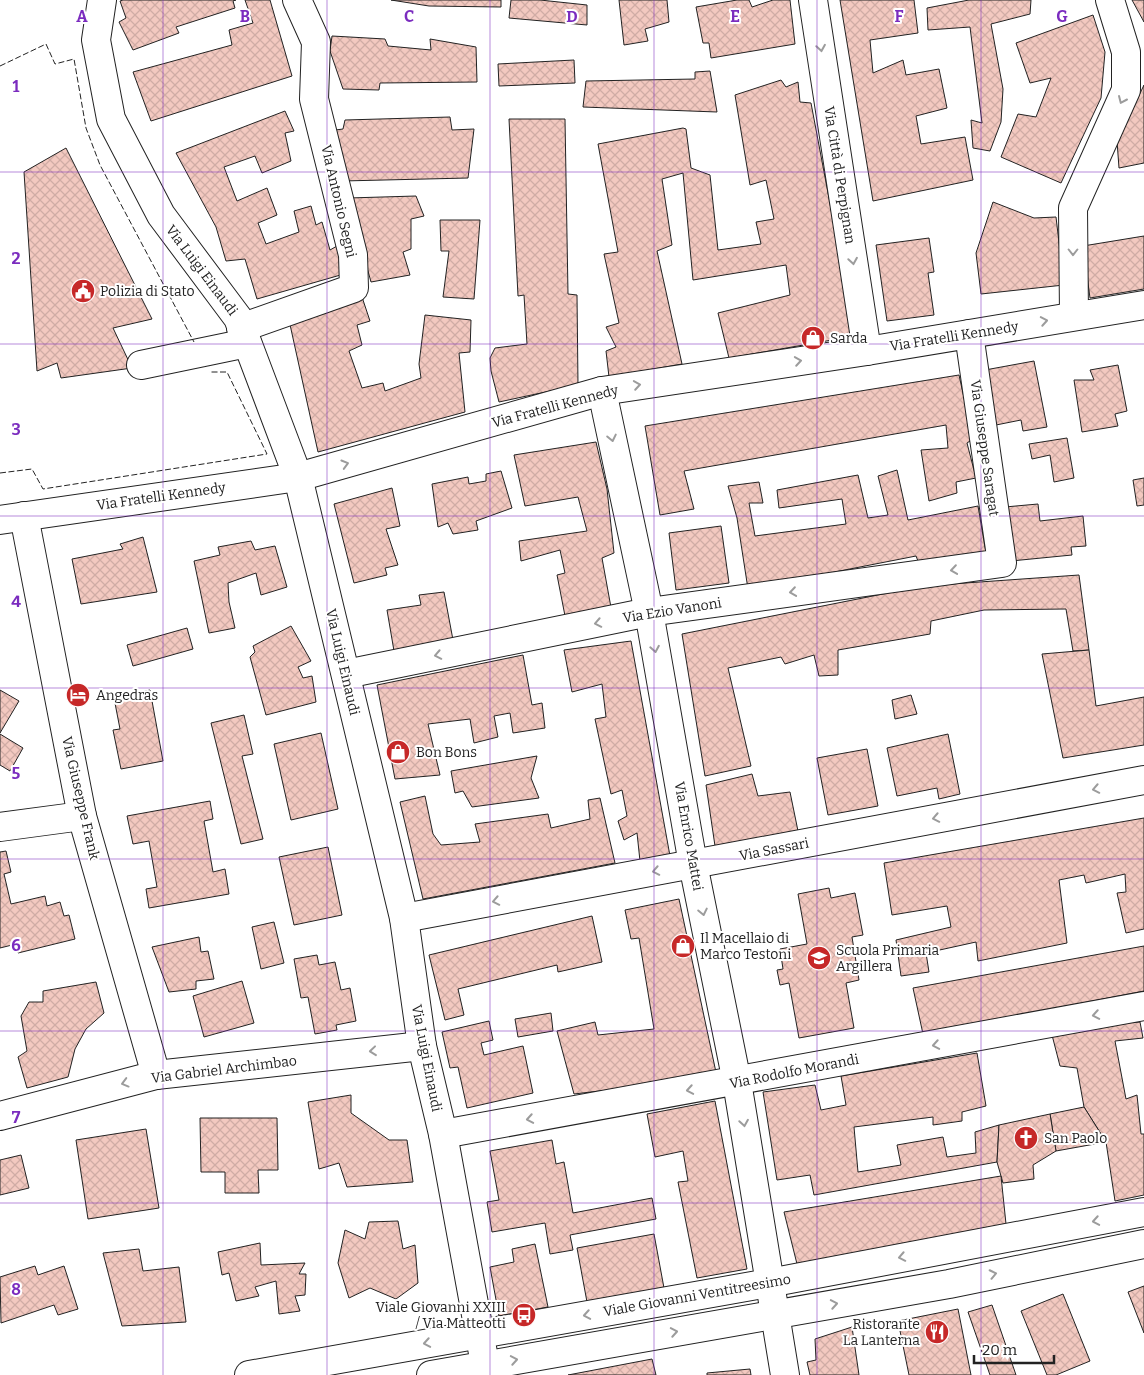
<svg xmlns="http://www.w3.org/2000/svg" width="1144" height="1375" font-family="Bitter,serif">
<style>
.building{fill:url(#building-cross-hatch);stroke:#222}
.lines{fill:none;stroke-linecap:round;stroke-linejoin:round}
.minor-casing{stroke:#222;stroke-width:30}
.major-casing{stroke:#222;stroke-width:30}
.minor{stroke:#fff;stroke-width:28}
.major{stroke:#fff;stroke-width:28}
.fence{stroke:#222;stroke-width:1;stroke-dasharray:6 2.5;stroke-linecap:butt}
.oneway{stroke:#9c9c9c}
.grid{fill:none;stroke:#7b2cbf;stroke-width:1;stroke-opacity:0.55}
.labels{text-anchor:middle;stroke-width:4;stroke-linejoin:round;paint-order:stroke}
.street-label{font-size:14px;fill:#222;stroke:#fff}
.poi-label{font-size:14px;fill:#222;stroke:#fff;text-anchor:start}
.grid-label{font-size:16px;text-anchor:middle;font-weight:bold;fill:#7b2cbf;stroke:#fff;stroke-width:4;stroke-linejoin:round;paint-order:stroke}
</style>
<defs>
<pattern id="building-cross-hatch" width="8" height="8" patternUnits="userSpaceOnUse" patternTransform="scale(1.25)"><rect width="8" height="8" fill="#f3c9c0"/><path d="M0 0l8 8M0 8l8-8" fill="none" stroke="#d0aca5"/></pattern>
</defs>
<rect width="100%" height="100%" fill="#fff"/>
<g class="building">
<polygon points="236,0 233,1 235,8 176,27 179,33 133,50 119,22 126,18 120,1 123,0"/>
<polygon points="245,0 270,0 292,76 151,121 133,72 232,45 229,30 253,23"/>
<polygon points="391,0 501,0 501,7 429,6"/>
<polygon points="511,0 540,0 587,5 587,25 509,18"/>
<polygon points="619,0 667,0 669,22 645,29 648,41 624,45"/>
<polygon points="737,0 749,0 752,7 773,0 790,0 795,44 711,58 709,43 703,43 696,7"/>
<polygon points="840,0 914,0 918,33 870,40 873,73 903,60 906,75 939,69 947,108 916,116 921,144 965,137 973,180 873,201"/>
<polygon points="969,0 1031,0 1030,14 991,24 1003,89 1001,122 990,151 973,148 971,120 982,123 970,27 928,30 927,8"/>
<polygon points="1132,0 1144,0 1144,22"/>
<polygon points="1093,15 1105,52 1101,98 1061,183 1001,157 1018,114 1036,117 1051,78 1030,83 1016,43"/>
<polygon points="332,36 385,39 388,46 431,50 430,39 476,47 477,82 380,83 379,90 343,89 330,51"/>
<polygon points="574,60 575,83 499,86 498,64"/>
<polygon points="710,71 717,112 583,107 586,81 695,79 695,72"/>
<polygon points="781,80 786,87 798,82 800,102 811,103 855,336 729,358 718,313 790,295 786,265 693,280 683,173 662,179 672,245 657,251 682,364 609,377 606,351 616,347 606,327 619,323 604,254 618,252 598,144 683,128 686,129 691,168 710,175 718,250 761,244 756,222 774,219 766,180 750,185 735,95"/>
<polygon points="1144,85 1144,163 1119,168 1117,141"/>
<polygon points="285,111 294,131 285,133 291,161 262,173 255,156 224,167 237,201 267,188 277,215 258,223 266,244 299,232 294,211 311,206 316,225 322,222 330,250 337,246 344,274 257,299 245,259 226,261 216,227 176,153"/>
<polygon points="450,117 452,130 474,129 468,178 342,181 328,131 343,129 345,120"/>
<polygon points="509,119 565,119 568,294 577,295 578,385 499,402 491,371 490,358 495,348 527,344 524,295 518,296"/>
<polygon points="66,148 152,319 113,328 132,368 61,378 57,363 37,371 24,172"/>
<polygon points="416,196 424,216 411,219 411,249 403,252 410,275 371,282 348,198"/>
<polygon points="993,202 1034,218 1056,217 1064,285 981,294 976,253"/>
<polygon points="440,220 480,220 474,299 443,297 449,251 441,251"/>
<polygon points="1144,236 1144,289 1090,298 1083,246"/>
<polygon points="929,238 934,272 928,273 934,315 887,321 876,245"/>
<polygon points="361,294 370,321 357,325 362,345 349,351 362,388 383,383 385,391 421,378 419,364 425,315 471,320 470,352 459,353 465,412 318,452 289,320"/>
<polygon points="1034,361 1047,427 1023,431 1021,420 996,425 985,370"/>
<polygon points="1118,365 1127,411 1115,414 1118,426 1082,432 1074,380 1094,380 1090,370"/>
<polygon points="959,375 973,439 967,443 976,478 956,482 957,493 929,501 921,450 948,448 946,425 684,471 694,509 660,515 645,426"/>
<polygon points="1067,438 1074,478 1054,482 1050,455 1032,459 1029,444"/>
<polygon points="596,442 607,489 614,553 602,558 612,613 566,621 557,575 565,573 560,550 521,561 519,541 587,531 578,497 525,506 514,455"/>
<polygon points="897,470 908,520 978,506 986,553 918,561 916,556 748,589 737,518 728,486 759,482 763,503 749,503 755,536 846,524 842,499 779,508 777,490 858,475 868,518 888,515 878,476"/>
<polygon points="501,471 512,508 476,521 478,530 453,534 448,523 438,527 432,484 468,477 469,484 486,481 486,474"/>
<polygon points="1144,478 1144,505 1137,506 1133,480"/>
<polygon points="392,488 400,526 386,529 398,565 385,568 387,575 354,583 334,504"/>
<polygon points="1038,504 1040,521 1083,516 1086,546 1071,547 1072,555 1011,561 1005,507"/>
<polygon points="721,526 729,583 676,590 669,533"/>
<polygon points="143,537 157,592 81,604 72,559 123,549 120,544"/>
<polygon points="251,541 255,550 275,546 287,587 261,595 256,573 228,583 229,602 235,628 209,633 194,561 220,555 218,547"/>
<polygon points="1079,575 1089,650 1073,651 1066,609 984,610 931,621 930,634 838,650 838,675 819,676 814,655 785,664 781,657 728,668 751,766 705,776 682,634 923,586"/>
<polygon points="444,592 453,640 394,651 387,610 421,605 419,595"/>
<polygon points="291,626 311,661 298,667 303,678 312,676 316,702 266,715 250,657 255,652 253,646"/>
<polygon points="187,628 193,649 133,666 127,645"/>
<polygon points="631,641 670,856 640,861 637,833 624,840 618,821 627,816 622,790 611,794 595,719 606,717 602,684 572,692 564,650"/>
<polygon points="1089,650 1096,706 1144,697 1144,745 1063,758 1042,654"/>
<polygon points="523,655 532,705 542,703 545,728 513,733 510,713 494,716 498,737 474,743 470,719 428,724 440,775 395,779 377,685"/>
<polygon points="0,690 19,701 0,733"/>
<polygon points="150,690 163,761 121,769 113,730 120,729 114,698"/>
<polygon points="911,695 917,714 895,719 892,700"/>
<polygon points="244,715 253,754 242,756 263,839 241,844 211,723"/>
<polygon points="321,733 338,809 291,820 274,744"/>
<polygon points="0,734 23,748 10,771 0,765"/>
<polygon points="948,734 960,794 939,799 937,788 897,796 887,748"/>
<polygon points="867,749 878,806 828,815 817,758"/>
<polygon points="537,756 531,778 539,798 472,807 463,791 455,793 451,771"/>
<polygon points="752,774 758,796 790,792 798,831 715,846 706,785"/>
<polygon points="425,796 433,834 441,845 480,842 475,824 548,814 551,828 590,819 588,800 600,798 615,863 423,899 400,802"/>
<polygon points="210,801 213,819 204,821 213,872 225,869 229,894 149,908 146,889 157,887 149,841 133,844 127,816"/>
<polygon points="1144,818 1144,929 1126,933 1117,893 1126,892 1125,874 1086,883 1084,875 1059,880 1067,943 978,961 976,942 926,953 929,972 901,976 896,940 951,927 947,906 892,915 884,863"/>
<polygon points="328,847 342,915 294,925 279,857"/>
<polygon points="6,851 11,872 4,874 11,904 45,896 47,906 60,902 64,916 69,915 75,939 18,953 16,944 0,948 0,852"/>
<polygon points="829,888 831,898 855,893 863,935 852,937 859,980 846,983 854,1028 799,1038 789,983 780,985 777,970 783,969 780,949 807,944 798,894"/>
<polygon points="679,899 717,1077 574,1094 557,1031 595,1022 598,1035 654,1029 639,938 631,939 625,910"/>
<polygon points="592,916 602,962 558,972 557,965 458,989 464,1015 445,1020 429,955"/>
<polygon points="274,922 284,963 261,969 252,927"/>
<polygon points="199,937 201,952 208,951 214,979 196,981 196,989 169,992 152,947"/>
<polygon points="1144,946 1144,991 923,1034 913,988"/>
<polygon points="317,955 319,965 335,962 341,990 350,988 356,1021 336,1025 337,1030 315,1034 308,997 301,998 294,959"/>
<polygon points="242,981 254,1023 204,1037 193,996"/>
<polygon points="96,982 104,1013 86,1029 75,1049 68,1077 27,1088 18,1057 27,1051 21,1016 29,1002 43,1002 43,991"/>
<polygon points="551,1013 553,1031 518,1037 515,1019"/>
<polygon points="489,1021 493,1040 481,1043 484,1055 523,1046 533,1093 467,1108 458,1067 450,1068 442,1032"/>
<polygon points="1140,1022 1143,1038 1115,1041 1126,1099 1137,1095 1141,1134 1144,1134 1144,1195 1115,1201 1106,1142 1084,1107 1077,1068 1060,1066 1052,1035 1112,1024"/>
<polygon points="977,1053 986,1106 962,1112 962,1121 933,1125 933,1117 854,1127 858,1172 901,1165 897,1145 943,1137 947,1157 976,1153 975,1132 999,1125 997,1162 814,1195 810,1175 777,1180 763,1092 815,1085 821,1110 846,1105 841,1076"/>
<polygon points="351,1095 351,1113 389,1140 407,1140 413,1182 347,1187 339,1163 319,1169 308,1102"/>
<polygon points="715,1101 747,1269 697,1278 678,1182 688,1181 683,1151 655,1157 647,1114"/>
<polygon points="1084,1107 1106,1142 1056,1151 1050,1114"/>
<polygon points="1050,1114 1056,1151 1033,1165 1034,1179 1003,1183 997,1162 999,1125"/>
<polygon points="200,1118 277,1118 278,1170 258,1170 259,1193 225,1193 225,1172 201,1172"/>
<polygon points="146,1129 159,1208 88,1219 76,1140"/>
<polygon points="552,1140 556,1164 564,1162 573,1213 652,1198 656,1219 570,1235 573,1250 550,1254 545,1223 492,1232 487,1202 499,1200 490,1151"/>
<polygon points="21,1155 29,1188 0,1195 0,1160"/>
<polygon points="1001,1176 1006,1224 797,1264 784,1212"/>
<polygon points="398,1221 403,1249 415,1245 418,1283 396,1299 370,1288 349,1298 338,1263 345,1230 365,1239 369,1222"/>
<polygon points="654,1234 664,1288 587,1302 577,1248"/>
<polygon points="260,1243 261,1265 305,1263 299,1274 306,1274 305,1295 295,1296 300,1311 279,1314 276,1281 255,1287 259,1296 236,1301 229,1273 222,1275 218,1252"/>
<polygon points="535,1244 548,1307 499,1316 490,1267 514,1262 512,1249"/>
<polygon points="139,1249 143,1271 179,1267 186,1322 122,1326 103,1253"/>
<polygon points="35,1266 38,1275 64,1266 78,1309 58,1315 54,1305 1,1323 0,1277"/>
<polygon points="1144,1286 1144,1333 1128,1292"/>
<polygon points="1063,1294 1090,1361 1056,1375 1047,1375 1021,1311"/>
<polygon points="992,1305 1016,1375 990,1375 968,1312"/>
<polygon points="958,1309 971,1375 909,1375 898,1321"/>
<polygon points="852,1327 859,1375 810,1375 807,1362 816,1360 815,1339"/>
<polygon points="652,1359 656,1375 568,1375"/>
<polygon points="750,1369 751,1375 707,1375 707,1373"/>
</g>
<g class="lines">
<g class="minor-casing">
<g id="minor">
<polyline points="102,0 96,40 111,119 161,215 238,318 298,477 404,918 422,1046 443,1134 487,1375"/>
<polyline points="813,0 867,351"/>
<polyline points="1074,316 1073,208 1126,90 1126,52 1110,0"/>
<polyline points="241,328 354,288 353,255 314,99 316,42 297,0"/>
<polyline points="141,365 247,343"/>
<polyline points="602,391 649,612 693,864 737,1082 785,1375"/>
<polyline points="24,516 82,816 156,1075"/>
<polyline points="0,520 298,477 602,391 867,351 1144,305"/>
<polyline points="346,674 649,612 1002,563 969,334"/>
<polyline points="0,827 82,816"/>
<polyline points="404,918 1144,780"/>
<polyline points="0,1116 156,1075 422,1046"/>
<polyline points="443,1134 1144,1006"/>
</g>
</g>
<g class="major-casing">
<g id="major">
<polyline points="249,1375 769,1283 1144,1212"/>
<polyline points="431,1375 949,1284 1144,1244"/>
</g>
</g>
<use href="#minor" class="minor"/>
<use href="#major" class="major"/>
<g class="fence">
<polyline points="0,66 46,44 55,64 74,59 86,128 100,165 194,342"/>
<polyline points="0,473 32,469 43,489 267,454 227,372 209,372"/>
</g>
</g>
<defs><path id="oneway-chevron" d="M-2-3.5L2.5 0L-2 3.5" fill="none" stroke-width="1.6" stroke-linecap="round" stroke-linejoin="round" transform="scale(1.25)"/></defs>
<g class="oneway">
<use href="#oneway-chevron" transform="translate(821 48) rotate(81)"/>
<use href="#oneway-chevron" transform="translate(1122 100) rotate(114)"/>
<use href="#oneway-chevron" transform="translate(1073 252) rotate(90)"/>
<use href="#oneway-chevron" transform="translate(853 261) rotate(81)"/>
<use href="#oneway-chevron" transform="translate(1044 321) rotate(-10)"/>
<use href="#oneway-chevron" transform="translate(798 361) rotate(-9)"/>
<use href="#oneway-chevron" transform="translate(637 385) rotate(-9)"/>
<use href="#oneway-chevron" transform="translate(612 438) rotate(78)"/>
<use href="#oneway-chevron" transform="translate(345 464) rotate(-16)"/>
<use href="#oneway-chevron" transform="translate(954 570) rotate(172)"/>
<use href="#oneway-chevron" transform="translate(793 592) rotate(172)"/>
<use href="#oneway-chevron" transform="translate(598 623) rotate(169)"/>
<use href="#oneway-chevron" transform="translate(655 649) rotate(80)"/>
<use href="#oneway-chevron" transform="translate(438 655) rotate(169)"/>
<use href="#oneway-chevron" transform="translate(1096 789) rotate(169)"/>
<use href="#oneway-chevron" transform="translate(936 818) rotate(169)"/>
<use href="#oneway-chevron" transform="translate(656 871) rotate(169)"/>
<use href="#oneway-chevron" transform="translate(496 901) rotate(169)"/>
<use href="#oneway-chevron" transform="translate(703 912) rotate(78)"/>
<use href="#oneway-chevron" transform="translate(1096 1015) rotate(170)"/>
<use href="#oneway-chevron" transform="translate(936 1045) rotate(170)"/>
<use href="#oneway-chevron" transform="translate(373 1051) rotate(174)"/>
<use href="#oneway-chevron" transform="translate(125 1083) rotate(165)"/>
<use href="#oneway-chevron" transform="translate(690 1090) rotate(170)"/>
<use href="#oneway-chevron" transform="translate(530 1119) rotate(170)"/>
<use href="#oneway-chevron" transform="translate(744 1123) rotate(81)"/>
<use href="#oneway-chevron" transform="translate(1096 1221) rotate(170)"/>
<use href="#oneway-chevron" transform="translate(902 1257) rotate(169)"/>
<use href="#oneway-chevron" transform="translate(993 1274) rotate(-12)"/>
<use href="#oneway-chevron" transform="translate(834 1304) rotate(-10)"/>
<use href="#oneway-chevron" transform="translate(587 1315) rotate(170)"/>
<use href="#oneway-chevron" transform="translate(674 1332) rotate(-10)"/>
<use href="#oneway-chevron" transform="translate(427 1343) rotate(170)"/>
<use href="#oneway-chevron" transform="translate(514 1360) rotate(-10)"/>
</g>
<path class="grid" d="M163,0V1375M327,0V1375M490,0V1375M654,0V1375M817,0V1375M981,0V1375M0,172H1144M0,344H1144M0,516H1144M0,688H1144M0,859H1144M0,1031H1144M0,1203H1144"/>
<defs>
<g id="civic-disc" transform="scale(1.25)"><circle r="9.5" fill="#c62828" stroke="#fff"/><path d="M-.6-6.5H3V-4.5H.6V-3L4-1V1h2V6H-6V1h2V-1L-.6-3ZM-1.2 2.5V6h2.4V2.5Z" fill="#fff"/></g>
<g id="shop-disc" transform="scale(1.25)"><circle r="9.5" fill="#c62828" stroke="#fff"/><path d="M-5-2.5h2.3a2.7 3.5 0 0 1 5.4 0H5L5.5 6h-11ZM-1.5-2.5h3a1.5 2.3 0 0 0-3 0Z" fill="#fff"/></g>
<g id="hotel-disc" transform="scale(1.25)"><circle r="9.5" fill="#c62828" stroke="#fff"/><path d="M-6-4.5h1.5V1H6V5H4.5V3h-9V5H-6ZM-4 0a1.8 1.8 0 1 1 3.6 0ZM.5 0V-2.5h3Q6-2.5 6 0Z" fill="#fff"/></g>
<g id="school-disc" transform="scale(1.25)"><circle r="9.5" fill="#c62828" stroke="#fff"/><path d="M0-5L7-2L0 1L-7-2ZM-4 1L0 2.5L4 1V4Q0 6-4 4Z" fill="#fff"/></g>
<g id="church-disc" transform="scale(1.25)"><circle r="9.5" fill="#c62828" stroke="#fff"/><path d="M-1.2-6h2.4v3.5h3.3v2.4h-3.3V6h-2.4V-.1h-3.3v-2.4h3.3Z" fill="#fff"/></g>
<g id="bus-disc" transform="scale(1.25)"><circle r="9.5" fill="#c62828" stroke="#fff"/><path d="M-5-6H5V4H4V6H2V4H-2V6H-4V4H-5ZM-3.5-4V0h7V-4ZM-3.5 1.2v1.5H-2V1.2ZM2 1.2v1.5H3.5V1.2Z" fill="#fff"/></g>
<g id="restaurant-disc" transform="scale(1.25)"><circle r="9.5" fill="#c62828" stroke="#fff"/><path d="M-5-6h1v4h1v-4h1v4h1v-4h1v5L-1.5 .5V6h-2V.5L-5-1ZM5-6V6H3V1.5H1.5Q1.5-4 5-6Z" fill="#fff"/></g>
</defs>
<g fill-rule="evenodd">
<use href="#civic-disc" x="83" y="291"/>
<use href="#shop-disc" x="813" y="338"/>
<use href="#hotel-disc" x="78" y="695"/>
<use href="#shop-disc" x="398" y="752"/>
<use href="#shop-disc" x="683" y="946"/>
<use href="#school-disc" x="819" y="958"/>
<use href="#church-disc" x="1026" y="1138"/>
<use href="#bus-disc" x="524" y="1315"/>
<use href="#restaurant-disc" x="937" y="1332"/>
</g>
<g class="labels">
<g class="street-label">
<text transform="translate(840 175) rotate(81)" y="5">Via Città di Perpignan</text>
<text transform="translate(339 201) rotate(77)" y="5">Via Antonio Segni</text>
<text transform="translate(202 270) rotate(53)" y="5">Via Luigi Einaudi</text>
<text transform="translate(954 336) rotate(-9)" y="5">Via Fratelli Kennedy</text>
<text transform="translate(555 406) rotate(-15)" y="5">Via Fratelli Kennedy</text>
<text transform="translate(985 448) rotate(82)" y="5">Via Giuseppe Saragat</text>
<text transform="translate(161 496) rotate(-8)" y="5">Via Fratelli Kennedy</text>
<text transform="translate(672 610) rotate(-9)" y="5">Via Ezio Vanoni</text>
<text transform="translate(343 662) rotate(77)" y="5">Via Luigi Einaudi</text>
<text transform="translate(81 798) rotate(77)" y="5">Via Giuseppe Frank</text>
<text transform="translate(689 836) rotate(80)" y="5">Via Enrico Mattei</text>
<text transform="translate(774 849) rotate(-11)" y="5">Via Sassari</text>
<text transform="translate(427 1058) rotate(79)" y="5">Via Luigi Einaudi</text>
<text transform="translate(224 1069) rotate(-7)" y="5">Via Gabriel Archimbao</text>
<text transform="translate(794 1071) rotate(-11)" y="5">Via Rodolfo Morandi</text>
<text transform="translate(697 1295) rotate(-10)" y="5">Viale Giovanni Ventitreesimo</text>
</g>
<g class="poi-label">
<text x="100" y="296">Polizia di Stato</text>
<text x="830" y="343">Sarda</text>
<text x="96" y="700">Angedras</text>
<text x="416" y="757">Bon Bons</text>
<text x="700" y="943">Il Macellaio di<tspan x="700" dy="16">Marco Testoni</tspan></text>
<text x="836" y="955">Scuola Primaria<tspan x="836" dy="16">Argillera</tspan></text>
<text x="1044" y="1143">San Paolo</text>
<text x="506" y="1312" text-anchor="end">Viale Giovanni XXIII<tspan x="506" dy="16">/ Via Matteotti</tspan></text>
<text x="920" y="1329" text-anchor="end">Ristorante<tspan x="920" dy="16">La Lanterna</tspan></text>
</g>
</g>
<g class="grid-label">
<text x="82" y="22">A</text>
<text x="245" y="22">B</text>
<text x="409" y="22">C</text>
<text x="572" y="22">D</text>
<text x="735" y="22">E</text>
<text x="899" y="22">F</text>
<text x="1062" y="22">G</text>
<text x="16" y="92">1</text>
<text x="16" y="264">2</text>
<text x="16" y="435">3</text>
<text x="16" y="607">4</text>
<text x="16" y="779">5</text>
<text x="16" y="951">6</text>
<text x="16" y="1123">7</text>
<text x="16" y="1295">8</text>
</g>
<path d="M974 1355v8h80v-8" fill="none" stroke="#222222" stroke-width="2.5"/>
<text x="982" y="1355" font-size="15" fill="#222222" stroke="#ffffff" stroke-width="4" paint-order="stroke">20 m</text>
</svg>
